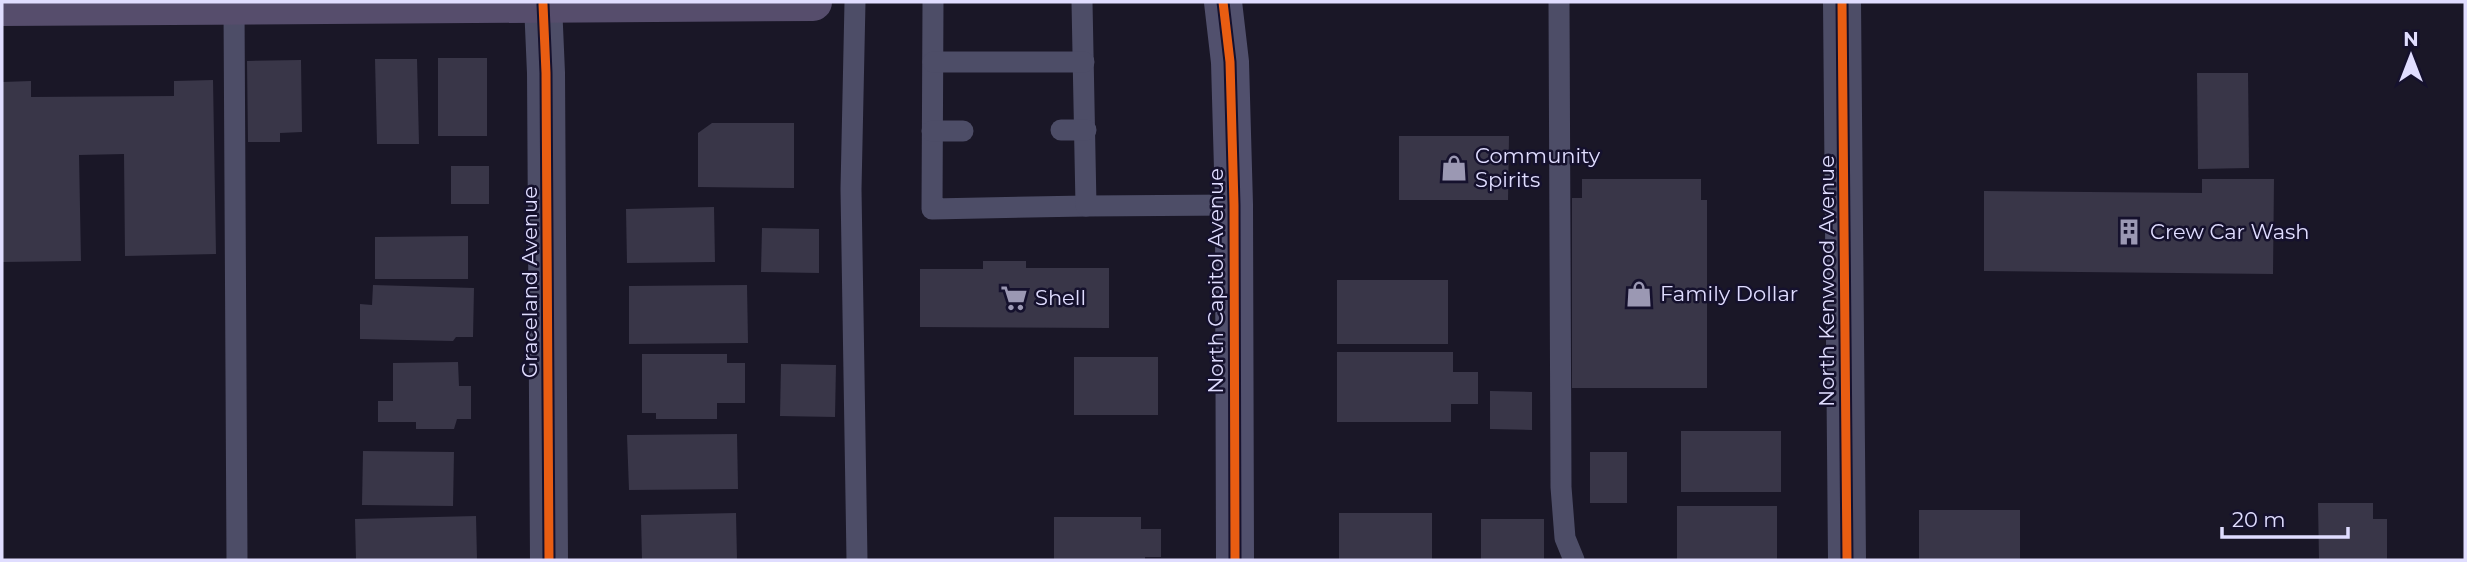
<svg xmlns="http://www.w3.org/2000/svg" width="2467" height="562" font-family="Montserrat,sans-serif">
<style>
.building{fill:#393648}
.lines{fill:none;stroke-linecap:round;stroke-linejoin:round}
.service{stroke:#4d4d67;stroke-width:21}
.minor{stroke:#4d4d67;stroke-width:38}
.secondary{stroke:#51506d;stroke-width:38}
.primary{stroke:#564d6c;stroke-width:38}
.cycleway-casing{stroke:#15112d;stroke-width:13}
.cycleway{stroke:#e95d12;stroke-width:9}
.labels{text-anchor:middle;stroke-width:5;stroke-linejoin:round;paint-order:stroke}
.poi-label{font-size:21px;fill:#e0ddff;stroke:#15112d;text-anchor:start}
.street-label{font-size:21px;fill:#e0ddff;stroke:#15112d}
</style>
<rect width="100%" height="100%" fill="#1a1727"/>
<g class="building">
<rect x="438" y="58" width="49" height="78"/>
<polygon points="375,59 417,59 419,144 377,144"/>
<polygon points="301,60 302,132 280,133 280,142 248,142 247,61"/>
<polygon points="2197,73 2248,73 2249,168 2198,169"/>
<polygon points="213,80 216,254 125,256 124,154 79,155 81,261 2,262 2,82 31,81 31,97 174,96 174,81"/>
<polygon points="712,123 794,123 794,188 698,187 698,133"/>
<polygon points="1399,136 1509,136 1508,200 1399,200"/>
<rect x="451" y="166" width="38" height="38"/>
<polygon points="1582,179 1701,179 1701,200 1707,200 1707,388 1572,388 1572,198 1582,198"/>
<polygon points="2202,179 2274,179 2273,274 1984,271 1984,191 2202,193"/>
<polygon points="714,207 715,262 627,263 626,209"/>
<polygon points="762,228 819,229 819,273 761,272"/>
<polygon points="468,236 468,279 375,279 375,237"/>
<polygon points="983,261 1026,261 1026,268 1109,268 1109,328 920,327 920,269 983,269"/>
<rect x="1337" y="280" width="111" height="64"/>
<polygon points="373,285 474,288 473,337 456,337 453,341 360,339 360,304 372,305"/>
<polygon points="747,285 748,343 629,344 629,286"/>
<polygon points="1337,352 1453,352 1453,372 1478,372 1478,404 1451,404 1451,422 1337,422"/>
<polygon points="642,354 727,354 727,363 745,363 745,403 717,403 717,419 656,419 656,413 642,413"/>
<rect x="1074" y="357" width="84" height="58"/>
<polygon points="458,362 459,386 471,386 471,419 457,419 454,429 416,429 416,422 378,422 378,401 393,401 393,363"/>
<polygon points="781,364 836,365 835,417 780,416"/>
<polygon points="1490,391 1532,392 1532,430 1490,429"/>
<rect x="1681" y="431" width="100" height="61"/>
<polygon points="737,434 738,489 629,490 627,435"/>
<polygon points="363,451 454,452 453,506 362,505"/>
<rect x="1590" y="452" width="37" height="51"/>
<polygon points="2318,503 2373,503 2373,519 2387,519 2387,560 2319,560"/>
<rect x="1677" y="506" width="100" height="54"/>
<rect x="1919" y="510" width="101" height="50"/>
<polygon points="736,513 737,560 642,560 641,515"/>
<rect x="1339" y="513" width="93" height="47"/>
<polygon points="476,516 477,560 356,560 355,519"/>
<polygon points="1054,517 1141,517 1141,529 1161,529 1161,557 1145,557 1145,560 1054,560"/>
<rect x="1481" y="519" width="63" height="41"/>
</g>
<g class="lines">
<g class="service">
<polyline points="855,2 851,189 857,560"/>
<polyline points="933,2 932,209 1086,206"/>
<polyline points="1082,2 1086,206 1234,205"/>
<polyline points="1559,2 1561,487 1565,538 1574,560"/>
<polyline points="234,6 237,560"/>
<polyline points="933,62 1084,62"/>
<polyline points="1061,130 1086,130"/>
<polyline points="932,131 963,131"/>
</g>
<g class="minor">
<polyline points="1842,2 1847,560"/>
<polyline points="543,4 546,73 549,560"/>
</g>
<polyline class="secondary" points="1223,2 1230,62 1234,205 1235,560"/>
<polyline class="primary" points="2,7 813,2"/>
<g class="cycleway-casing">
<g id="cycleway">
<polyline points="1223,2 1230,62 1234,205 1235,560"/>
<polyline points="1842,2 1847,560"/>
<polyline points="543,4 546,73 549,560"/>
</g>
</g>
<use href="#cycleway" class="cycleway"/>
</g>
<defs>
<g id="shop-bare" transform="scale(2.1)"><path d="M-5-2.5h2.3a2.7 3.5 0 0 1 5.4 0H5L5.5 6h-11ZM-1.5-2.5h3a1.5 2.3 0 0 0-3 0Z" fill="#9b98b3" stroke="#15112d" stroke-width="2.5" paint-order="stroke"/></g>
<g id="building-bare" transform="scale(2.1)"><path d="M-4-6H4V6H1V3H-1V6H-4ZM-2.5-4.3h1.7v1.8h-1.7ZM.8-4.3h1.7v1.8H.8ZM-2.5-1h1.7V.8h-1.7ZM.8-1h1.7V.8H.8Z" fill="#9b98b3" stroke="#15112d" stroke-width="2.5" paint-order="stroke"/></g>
<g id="supermarket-bare" transform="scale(2.1)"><path d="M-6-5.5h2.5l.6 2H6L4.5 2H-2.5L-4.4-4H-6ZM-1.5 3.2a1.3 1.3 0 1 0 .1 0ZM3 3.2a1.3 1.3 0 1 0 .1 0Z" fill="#9b98b3" stroke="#15112d" stroke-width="2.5" paint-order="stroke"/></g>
</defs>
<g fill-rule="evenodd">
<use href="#shop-bare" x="1454" y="168"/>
<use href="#building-bare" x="2129" y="232"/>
<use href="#shop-bare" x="1639" y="294"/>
<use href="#supermarket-bare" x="1014" y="298"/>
</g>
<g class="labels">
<g class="poi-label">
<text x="1475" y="163">Community<tspan x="1475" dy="24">Spirits</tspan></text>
<text x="2150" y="239">Crew Car Wash</text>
<text x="1660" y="301">Family Dollar</text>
<text x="1035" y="305">Shell</text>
</g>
<g class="street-label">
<text transform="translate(1216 281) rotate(-90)" y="7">North Capitol Avenue</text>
<text transform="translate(1827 281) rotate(-90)" y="7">North Kenwood Avenue</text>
<text transform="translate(530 282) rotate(-90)" y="7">Graceland Avenue</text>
</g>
</g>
<rect width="2467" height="562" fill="none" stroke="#e0ddff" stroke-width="7"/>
<g transform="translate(2411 56)" stroke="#15112d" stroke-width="5" paint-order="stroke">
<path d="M0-5L12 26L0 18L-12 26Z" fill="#e0ddff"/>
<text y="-10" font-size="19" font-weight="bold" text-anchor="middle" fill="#e0ddff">N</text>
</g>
<path d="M2222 527v10h126v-10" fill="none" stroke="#e0ddff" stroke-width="3.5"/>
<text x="2232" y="527" font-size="21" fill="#e0ddff" stroke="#15112d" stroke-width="5" paint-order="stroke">20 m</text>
</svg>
